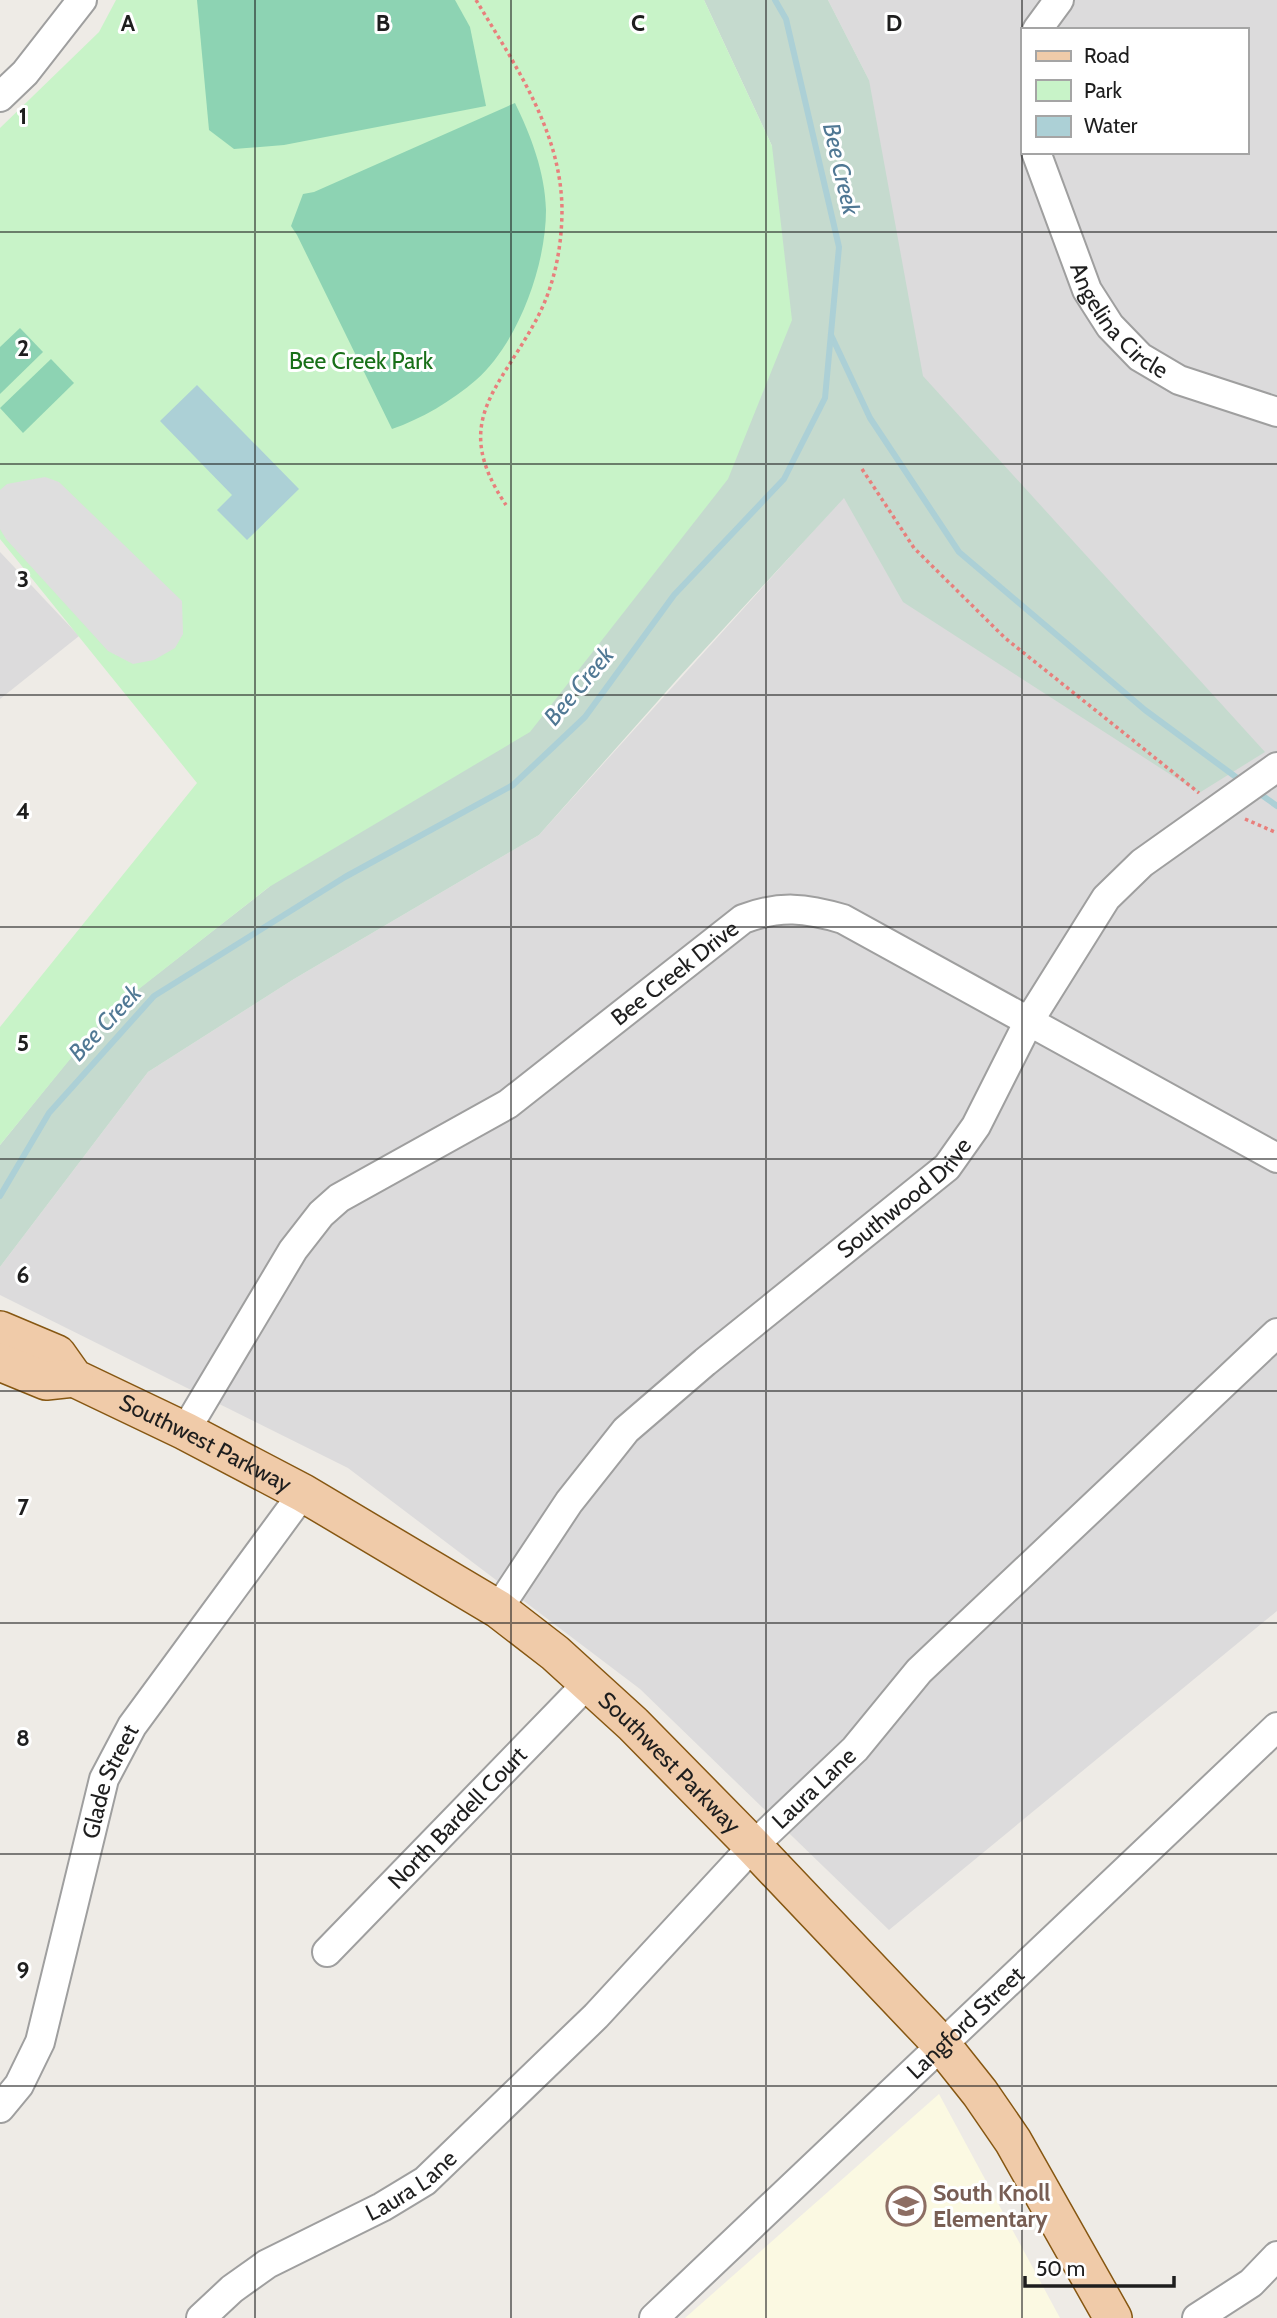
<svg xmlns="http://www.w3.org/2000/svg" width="1277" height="2318" font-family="Cabin,sans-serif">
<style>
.residential{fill:#dcdbdc;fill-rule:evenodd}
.education{fill:#fbf9e2}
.wetland{fill:#c5dace}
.park{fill:#c8f3c8}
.pitch{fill:#8dd3b3}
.parking{fill:#dedede}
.water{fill:#acd0d6}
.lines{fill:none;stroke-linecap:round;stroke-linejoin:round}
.stream{stroke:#acd0d6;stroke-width:6}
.minor-casing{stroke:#9f9f9f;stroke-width:32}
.major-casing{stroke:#865712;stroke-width:40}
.path{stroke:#e87f7c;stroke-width:3.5;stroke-dasharray:3.5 3.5;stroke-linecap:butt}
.minor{stroke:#fff;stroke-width:28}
.major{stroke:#f0cba9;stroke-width:37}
.grid{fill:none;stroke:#1e1e1e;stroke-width:2;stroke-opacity:0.55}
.labels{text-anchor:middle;stroke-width:6;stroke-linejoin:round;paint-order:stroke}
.street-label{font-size:23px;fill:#1e1e1e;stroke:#fff}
.park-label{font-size:23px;fill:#197019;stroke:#fff}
.education-label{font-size:23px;font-weight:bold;fill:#785e54;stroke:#fff;text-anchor:start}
.water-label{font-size:24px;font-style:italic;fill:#507894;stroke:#fff}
.grid-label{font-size:23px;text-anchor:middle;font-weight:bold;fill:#1e1e1e;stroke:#fff;stroke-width:6;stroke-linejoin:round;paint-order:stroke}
</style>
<rect width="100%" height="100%" fill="#eeebe6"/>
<g class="residential">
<path d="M828,0H1277V1611L889,1930L640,1689L348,1468L0,1295V1267L148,1072L294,979L539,835L844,497L869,80ZM1023,30H1247V152H1023Z"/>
<polygon points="0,552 79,636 0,699"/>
</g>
<polygon class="education" points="939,2094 1060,2318 685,2318"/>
<polygon class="wetland" points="704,0 828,0 869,80 923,376 1265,752 1199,793 903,602 844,498 681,675 539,835 294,979 148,1072 0,1267 0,1145 106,1014 269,887 772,146"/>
<polygon class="park" points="116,0 704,0 772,146 792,320 728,479 530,732 269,887 107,1014 0,1145 0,1027 197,783 0,539 0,128 99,32"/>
<g class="pitch">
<polygon points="197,0 455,0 470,27 486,106 284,145 234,149 209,130"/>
<path d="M515,103C531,136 545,172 546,210C546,266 518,343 476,380C452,401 421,419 392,429L297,235L291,226L303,194L314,192Z"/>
<polygon points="20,328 43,352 0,394 0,347"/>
<polygon points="51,359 74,383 23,433 0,408"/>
</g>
<polygon class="parking" points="45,477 59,482 182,601 183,634 175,648 154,660 133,664 108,651 6,539 0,529 0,490 7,484"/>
<polygon class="water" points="197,385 299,489 247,540 217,510 232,495 160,421"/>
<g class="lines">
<g class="stream">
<polyline points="831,335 870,418 959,552 1145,710 1244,783"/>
<polyline points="1256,791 1277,806"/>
<polyline points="0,1196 49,1113 154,996 345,877 513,785 585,717 674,595 784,479 825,398 839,247 786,19 775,0"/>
</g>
<g class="minor-casing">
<g id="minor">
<polyline points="1037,30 1059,0"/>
<polyline points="0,97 25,73 82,0"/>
<path id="s1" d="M1036,152L1087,290L1110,326L1140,357L1179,380L1277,412"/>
<path id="s2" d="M185,1431L293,1250L321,1214L339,1198L508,1104L743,919C780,905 806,908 843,919L1277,1158"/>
<path id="s3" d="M498,1609L569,1502L626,1430L705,1362L947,1167L976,1126L1029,1021L1106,898L1142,863L1277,767"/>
<path id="s4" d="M327,1952L588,1683"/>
<path id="s5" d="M0,2108L19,2085L40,2042L104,1779L132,1726L303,1493"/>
<path id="s6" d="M201,2318L232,2289L267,2264L382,2207L425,2181L596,2016L753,1846L855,1749L919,1671L1277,1333"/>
<path id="s7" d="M654,2318L1277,1727"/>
<polyline points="1197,2318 1251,2283 1277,2256"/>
</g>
</g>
<g class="major-casing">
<g id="major">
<path id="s8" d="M0,1330L57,1354L74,1378L185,1431L303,1493L498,1609L555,1653L633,1724L753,1846L941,2044L980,2093L1013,2141L1113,2318"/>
<polyline points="0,1362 46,1381 74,1378"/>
</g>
</g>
<g class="path">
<path d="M476,0C515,65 561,131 562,209C562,248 554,288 535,322C497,392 451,423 506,505"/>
<polyline points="862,469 914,548 1005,638 1199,793"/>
<polyline points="1245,819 1277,833"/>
</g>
<use href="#minor" class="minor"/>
<use href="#major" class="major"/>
</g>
<path class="grid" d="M255,0V2318M511,0V2318M766,0V2318M1022,0V2318M0,232H1277M0,464H1277M0,695H1277M0,927H1277M0,1159H1277M0,1391H1277M0,1623H1277M0,1854H1277M0,2086H1277"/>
<defs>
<g id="school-ring" transform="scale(2.0125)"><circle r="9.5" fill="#fff" stroke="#8d6e63" stroke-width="1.5"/><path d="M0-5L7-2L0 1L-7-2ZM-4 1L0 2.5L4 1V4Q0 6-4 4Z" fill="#8d6e63"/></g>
</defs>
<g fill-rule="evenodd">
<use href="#school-ring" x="906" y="2206"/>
</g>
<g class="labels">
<g class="street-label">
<text dy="8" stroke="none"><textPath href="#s1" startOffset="191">Angelina Circle</textPath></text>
<text dy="8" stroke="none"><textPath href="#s2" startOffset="686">Bee Creek Drive</textPath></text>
<text dy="8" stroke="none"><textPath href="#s3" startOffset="583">Southwood Drive</textPath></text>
<text dy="8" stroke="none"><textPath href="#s8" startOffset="238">Southwest Parkway</textPath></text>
<text dy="8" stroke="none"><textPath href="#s8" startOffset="805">Southwest Parkway</textPath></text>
<text dy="8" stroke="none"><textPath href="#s5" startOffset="348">Glade Street</textPath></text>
<text dy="8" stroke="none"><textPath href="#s6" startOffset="817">Laura Lane</textPath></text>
<text dy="8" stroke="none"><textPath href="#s4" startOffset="187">North Bardell Court</textPath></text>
<text dy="8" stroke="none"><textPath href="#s7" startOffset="429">Langford Street</textPath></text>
<text dy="8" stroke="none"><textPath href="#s6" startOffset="250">Laura Lane</textPath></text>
</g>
<g class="park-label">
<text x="361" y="369">Bee Creek Park</text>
</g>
<g class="education-label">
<text x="933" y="2201">South Knoll<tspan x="933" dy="26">Elementary</tspan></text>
</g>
<g class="water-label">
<text transform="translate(841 169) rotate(77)" y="8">Bee Creek</text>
<text transform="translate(579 686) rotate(-50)" y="8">Bee Creek</text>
<text transform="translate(105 1023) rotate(-47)" y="8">Bee Creek</text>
</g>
</g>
<g class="grid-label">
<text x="128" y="31">A</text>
<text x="383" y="31">B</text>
<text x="638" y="31">C</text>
<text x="894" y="31">D</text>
<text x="23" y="124">1</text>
<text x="23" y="356">2</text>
<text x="23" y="587">3</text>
<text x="23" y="819">4</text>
<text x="23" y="1051">5</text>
<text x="23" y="1283">6</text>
<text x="23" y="1515">7</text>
<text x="23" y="1746">8</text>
<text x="23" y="1978">9</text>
</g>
<rect x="1021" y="28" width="228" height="126" fill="#ffffff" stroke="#a5a5a5" stroke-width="2"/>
<rect x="1036" y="51" width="35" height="10" fill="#f0cba9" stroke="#a5a5a5" stroke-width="2"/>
<text x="1084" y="63" font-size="21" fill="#1e1e1e">Road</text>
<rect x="1036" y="80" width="35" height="21" fill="#c8f3c8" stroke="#a5a5a5" stroke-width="2"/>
<text x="1084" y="98" font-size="21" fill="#1e1e1e">Park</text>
<rect x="1036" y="116" width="35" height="21" fill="#acd0d6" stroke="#a5a5a5" stroke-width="2"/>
<text x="1084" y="133" font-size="21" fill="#1e1e1e">Water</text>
<path d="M1025 2276v10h149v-10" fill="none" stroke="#1e1e1e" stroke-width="3.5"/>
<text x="1036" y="2276" font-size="21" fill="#1e1e1e" stroke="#ffffff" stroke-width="5" paint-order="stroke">50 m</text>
</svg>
